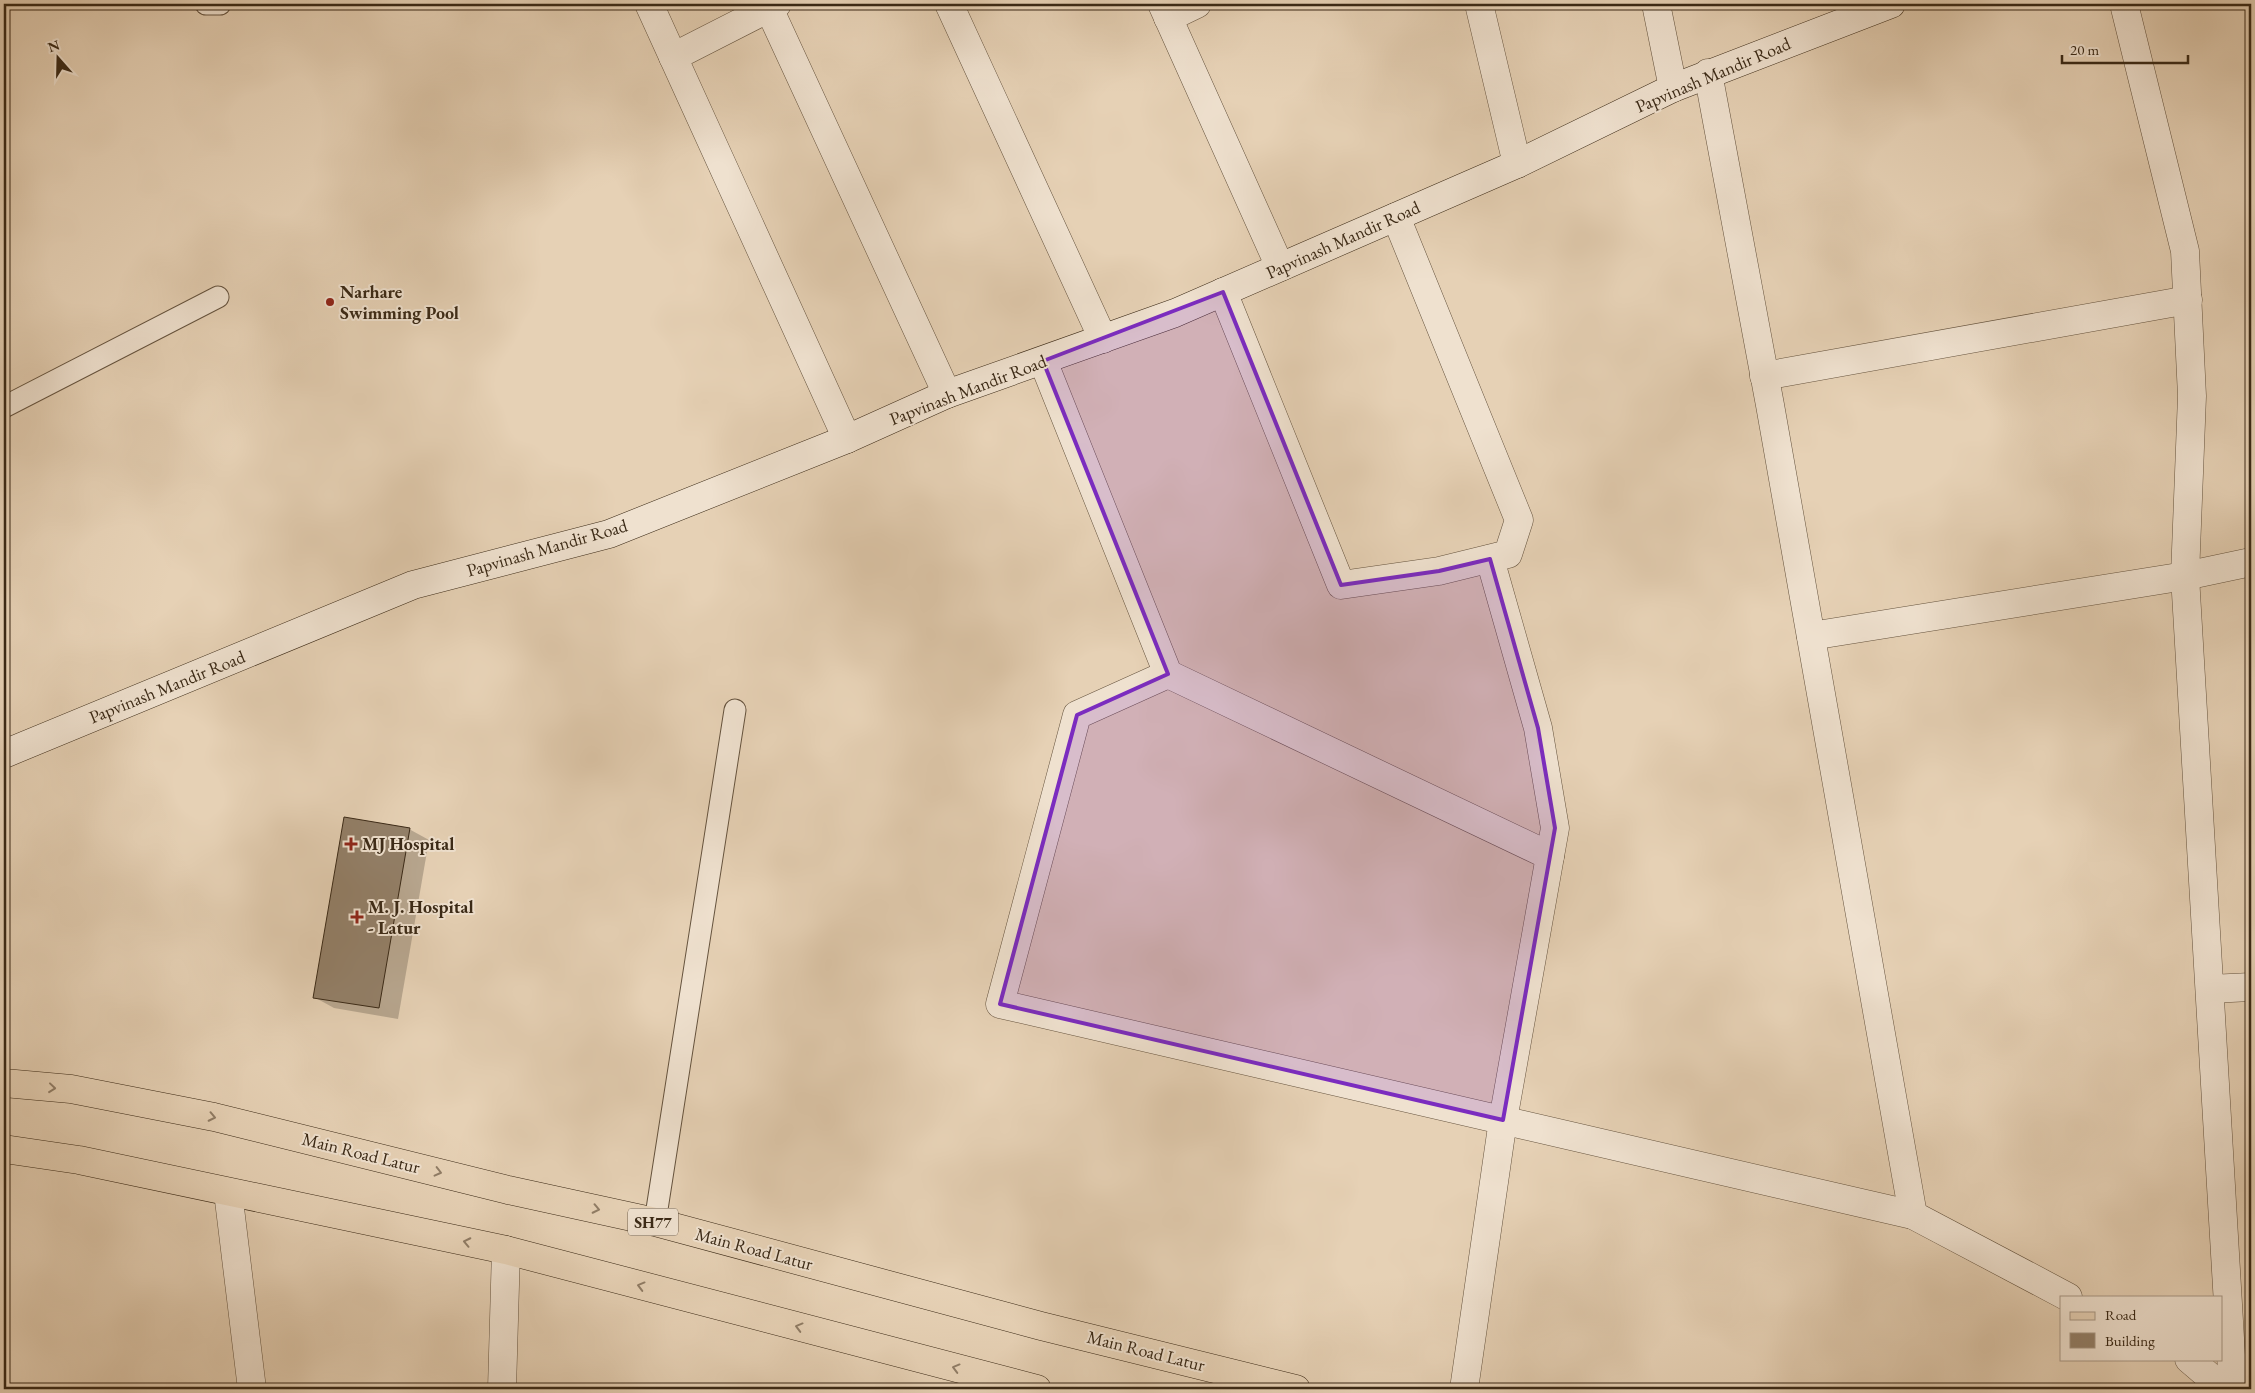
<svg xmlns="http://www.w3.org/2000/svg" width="2255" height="1393" font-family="'EB Garamond',serif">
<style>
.shadow{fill:#0003}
.building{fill:#938069;stroke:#3a2916}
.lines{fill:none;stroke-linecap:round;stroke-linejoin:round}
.lane-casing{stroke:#65533e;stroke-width:23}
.street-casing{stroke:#65533e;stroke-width:29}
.secondary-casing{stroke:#3a2916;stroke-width:29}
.primary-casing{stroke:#3a2916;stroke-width:29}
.lane{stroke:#efe1cf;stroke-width:21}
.street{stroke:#efe1cf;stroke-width:28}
.secondary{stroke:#efe1cf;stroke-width:28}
.primary{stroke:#e6d1b5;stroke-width:28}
.oneway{stroke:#907d66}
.marked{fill:#7b2cbf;fill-opacity:0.2;stroke:#7b2cbf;stroke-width:4;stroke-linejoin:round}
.poi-dot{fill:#8f2418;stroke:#efe1cf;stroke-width:2}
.labels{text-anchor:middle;stroke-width:4;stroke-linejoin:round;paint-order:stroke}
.shield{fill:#efe1cf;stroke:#70604e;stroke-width:1}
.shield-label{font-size:16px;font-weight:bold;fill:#3a2916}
.street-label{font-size:18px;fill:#3a2916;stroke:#efe1cf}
.poi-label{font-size:18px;font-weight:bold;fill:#3a2916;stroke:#efe1cf;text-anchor:start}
</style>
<rect width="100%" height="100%" fill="#e6d1b5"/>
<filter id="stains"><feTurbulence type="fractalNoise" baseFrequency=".004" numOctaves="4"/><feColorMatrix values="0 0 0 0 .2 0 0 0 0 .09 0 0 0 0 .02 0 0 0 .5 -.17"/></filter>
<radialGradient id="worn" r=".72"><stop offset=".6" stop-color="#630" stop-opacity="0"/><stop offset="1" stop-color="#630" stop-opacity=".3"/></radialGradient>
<polygon class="shadow" points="409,829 429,840 398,1019 334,1008 314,997"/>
<polygon class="building" points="344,817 410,828 379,1008 313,998"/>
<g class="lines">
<g class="lane-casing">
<g id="lane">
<polyline points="206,4 220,4"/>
<polyline points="4,407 218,297"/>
<polyline points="655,1222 735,710"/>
</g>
</g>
<g class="street-casing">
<g id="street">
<polyline points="649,4 847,439"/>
<polyline points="767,4 947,394"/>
<polyline points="949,4 1103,339"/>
<polyline points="1162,4 1280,267"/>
<polyline points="1479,4 1517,164"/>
<polyline points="1656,4 1673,88"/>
<polyline points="2124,4 2185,251 2192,396 2185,576 2233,1389"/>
<polyline points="1168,18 1197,4"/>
<polyline points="673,57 777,4"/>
<polyline points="1708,73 1770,405 1913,1215"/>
<polyline points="1223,292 1341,585 1439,571 1508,554 1519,520 1396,217"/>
<polyline points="1043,361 1168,674 1550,856"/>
<polyline points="1764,376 2188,300"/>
<polyline points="1811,636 2185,576 2251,562"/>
<polyline points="1168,674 1077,715 1000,1004 1913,1215 2068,1297"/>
<polyline points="2210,989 2251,987"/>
<polyline points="228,1192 252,1389"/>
<polyline points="2189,1359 2224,1389"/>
<polyline points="502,1389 506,1250"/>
<polyline points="1464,1389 1503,1120 1555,828 1538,728 1490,559"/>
</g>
</g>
<g class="secondary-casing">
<polyline id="secondary" points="4,754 413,585 609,534 847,439 947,394 1175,313 1517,164 1673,88 1891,4"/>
</g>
<g class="primary-casing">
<g id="primary">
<polyline points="4,1083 71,1089 214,1117 508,1190 655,1222 1041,1326 1296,1389"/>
<polyline points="4,1149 79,1160 506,1250 1037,1389"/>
</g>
</g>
<use href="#lane" class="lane"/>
<use href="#street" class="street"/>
<use href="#secondary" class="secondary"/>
<use href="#primary" class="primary"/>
</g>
<defs><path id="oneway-chevron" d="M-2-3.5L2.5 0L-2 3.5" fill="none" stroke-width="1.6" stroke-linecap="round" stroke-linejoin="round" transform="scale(1.25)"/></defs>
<g class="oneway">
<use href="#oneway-chevron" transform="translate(52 1088) rotate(6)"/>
<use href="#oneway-chevron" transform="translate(212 1117) rotate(12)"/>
<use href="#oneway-chevron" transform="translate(438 1172) rotate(14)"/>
<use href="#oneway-chevron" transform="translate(596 1209) rotate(12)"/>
<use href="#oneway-chevron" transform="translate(467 1242) rotate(-168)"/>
<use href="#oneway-chevron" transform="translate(641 1286) rotate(-165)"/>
<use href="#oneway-chevron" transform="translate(799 1327) rotate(-165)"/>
<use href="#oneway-chevron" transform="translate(956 1368) rotate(-165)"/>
</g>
<path class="marked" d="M1223,292L1341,585L1439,571L1490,559L1538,728L1555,828L1503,1120L1000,1004L1077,715L1168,674L1043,361Z"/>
<g class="poi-dot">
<circle cx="330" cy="302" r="5"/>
<path d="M348.5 836.5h5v5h5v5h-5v5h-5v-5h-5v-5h5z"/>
<path d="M354.5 909.5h5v5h5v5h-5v5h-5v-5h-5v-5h5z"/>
</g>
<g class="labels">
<rect class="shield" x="628" y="1208.5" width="50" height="27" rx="4"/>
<g class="shield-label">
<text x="653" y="1228">SH77</text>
</g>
<g class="street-label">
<text transform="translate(1713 75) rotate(-23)" y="6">Papvinash Mandir Road</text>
<text transform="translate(1343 240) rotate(-24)" y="6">Papvinash Mandir Road</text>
<text transform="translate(968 390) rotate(-21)" y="6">Papvinash Mandir Road</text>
<text transform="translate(547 548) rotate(-16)" y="6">Papvinash Mandir Road</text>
<text transform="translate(167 687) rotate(-22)" y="6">Papvinash Mandir Road</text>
<text transform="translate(361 1153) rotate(14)" y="6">Main Road Latur</text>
<text transform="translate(754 1249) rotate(15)" y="6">Main Road Latur</text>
<text transform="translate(1146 1351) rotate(14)" y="6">Main Road Latur</text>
</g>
<g class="poi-label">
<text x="340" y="298">Narhare<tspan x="340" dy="21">Swimming Pool</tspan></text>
<text x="362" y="850">MJ Hospital</text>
<text x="368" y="913">M. J. Hospital<tspan x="368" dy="21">- Latur</tspan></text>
</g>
</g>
<rect width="2255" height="1393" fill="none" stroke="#e6d1b5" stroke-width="20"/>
<rect x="5" y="5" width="2245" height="1383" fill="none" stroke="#3a2916" stroke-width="2.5"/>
<rect x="10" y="10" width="2235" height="1373" fill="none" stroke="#3a2916"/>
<rect x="2060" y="1296" width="162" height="65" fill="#efe1cf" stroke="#a79785"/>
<rect x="2070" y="1312" width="25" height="8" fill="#e6d1b5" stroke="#a79785"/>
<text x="2105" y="1320" font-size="15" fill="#3a2916">Road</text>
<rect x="2070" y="1333" width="25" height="15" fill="#938069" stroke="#a79785"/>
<text x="2105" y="1346" font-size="15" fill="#3a2916">Building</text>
<g transform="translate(58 58) rotate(340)" stroke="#efe1cf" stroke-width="4" paint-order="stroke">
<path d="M0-4L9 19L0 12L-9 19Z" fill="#3a2916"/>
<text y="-8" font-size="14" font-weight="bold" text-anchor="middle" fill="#3a2916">N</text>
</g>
<path d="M2062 55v8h126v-8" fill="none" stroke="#3a2916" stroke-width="2.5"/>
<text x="2070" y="55" font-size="15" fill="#3a2916" stroke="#efe1cf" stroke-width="4" paint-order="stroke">20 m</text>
<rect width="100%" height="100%" filter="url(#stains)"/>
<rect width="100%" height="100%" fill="url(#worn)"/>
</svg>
